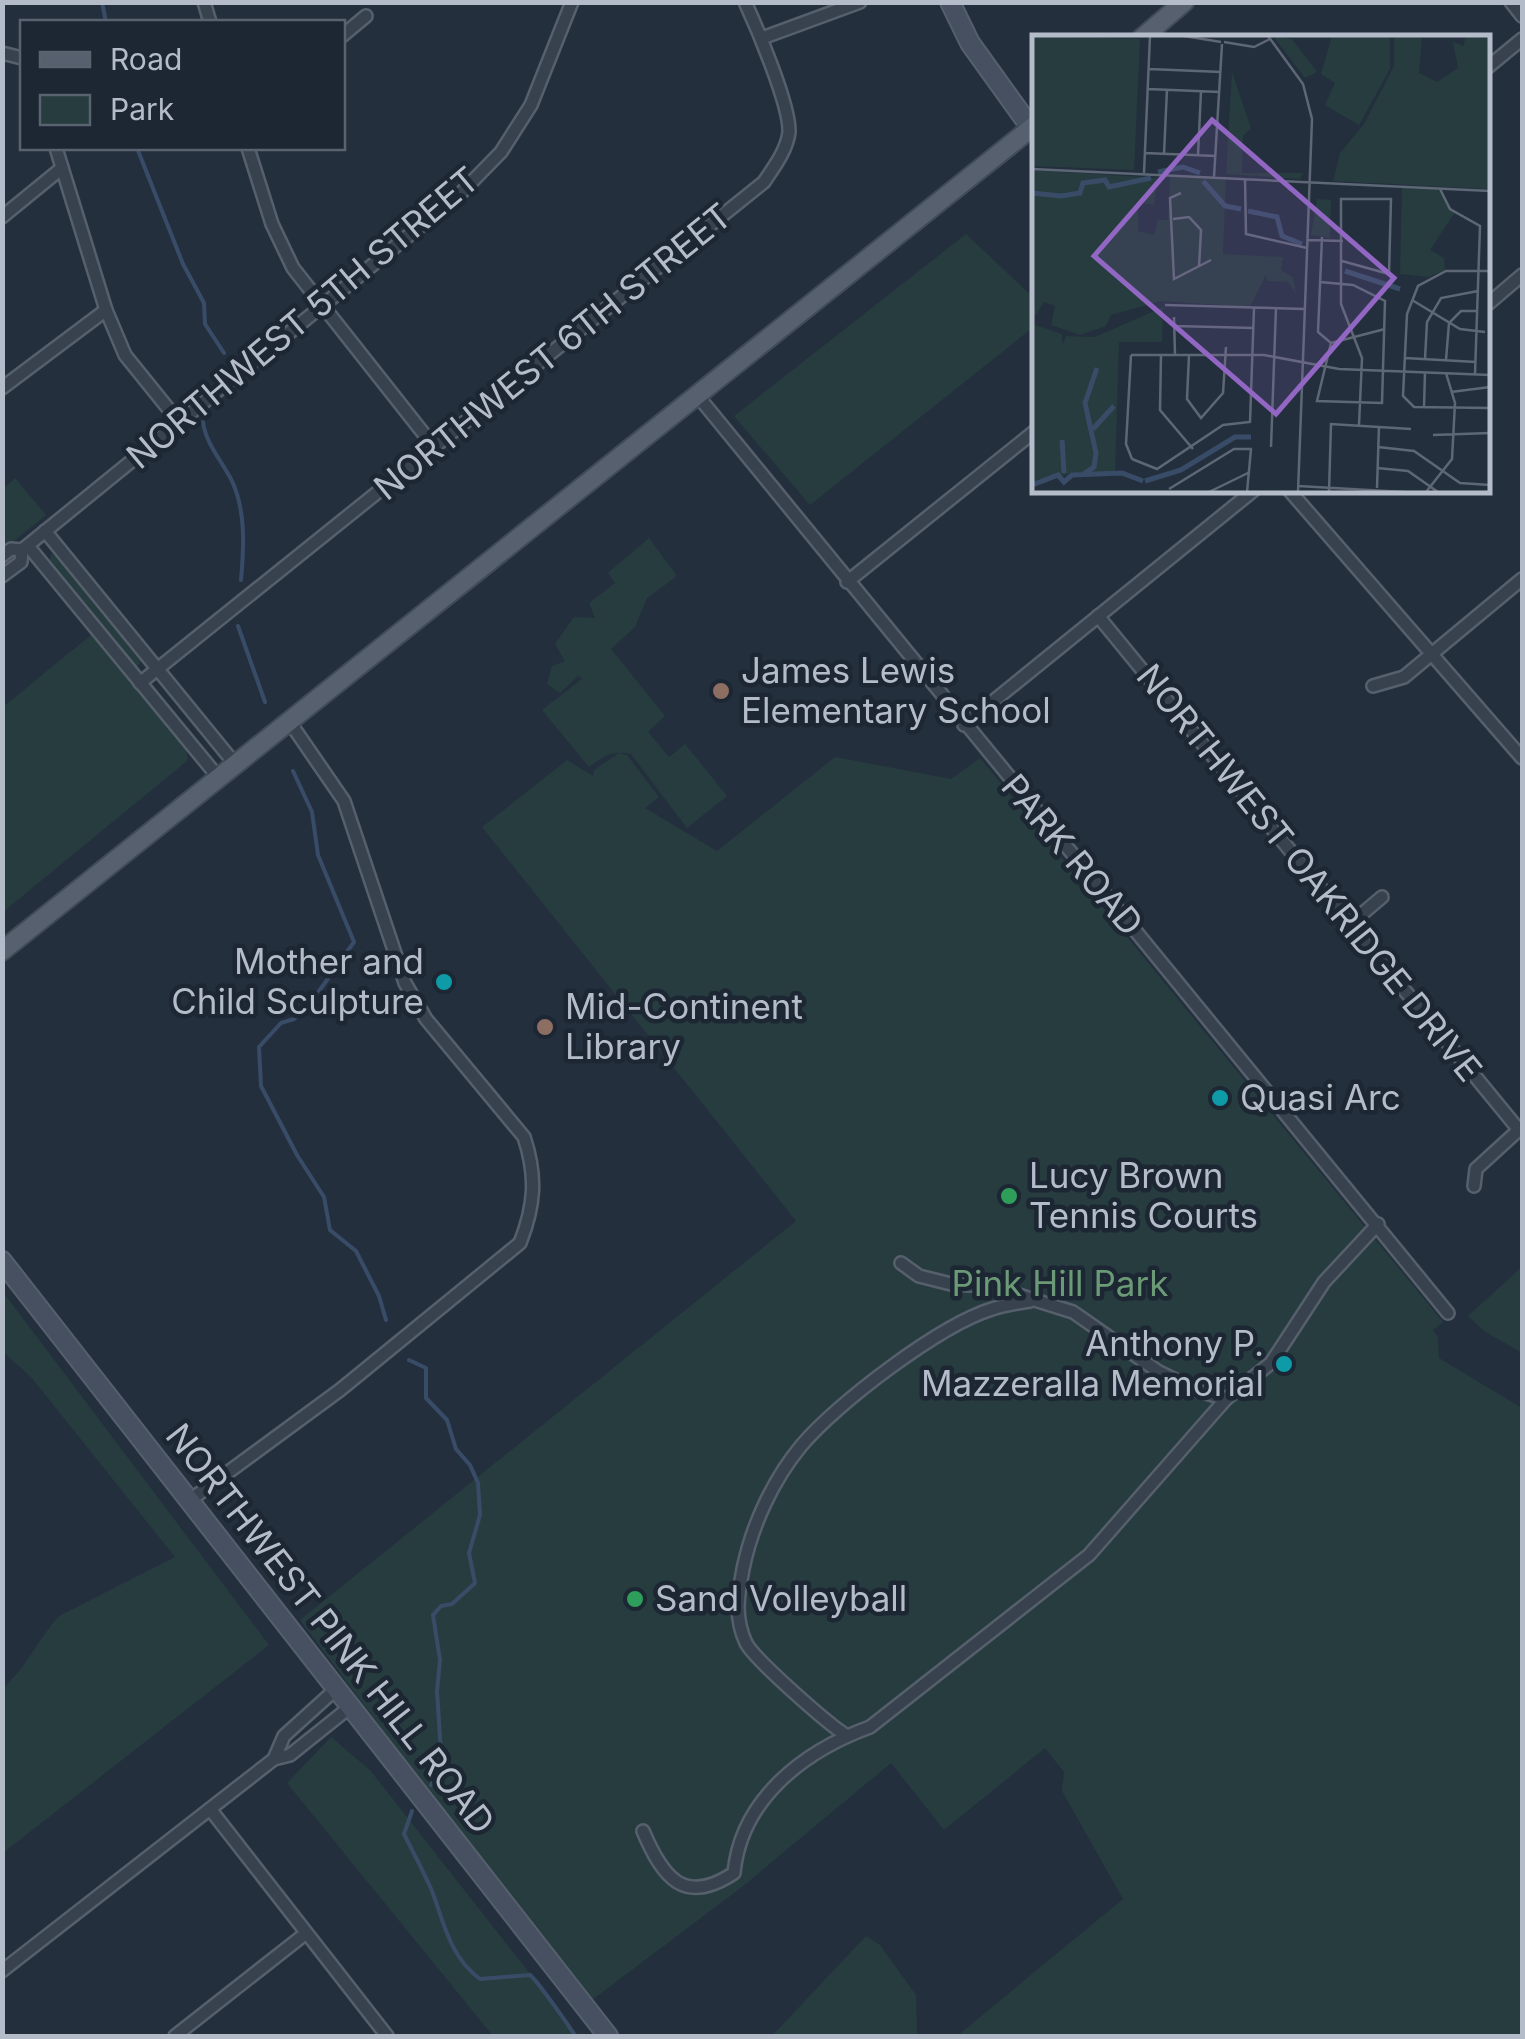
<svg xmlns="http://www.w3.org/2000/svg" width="1525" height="2039" font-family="Inter,sans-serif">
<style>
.green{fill:#263c3f}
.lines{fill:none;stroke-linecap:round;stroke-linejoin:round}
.stream{stroke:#394c67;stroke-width:4}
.street-casing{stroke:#565f6c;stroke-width:16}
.secondary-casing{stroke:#565f6c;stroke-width:22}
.primary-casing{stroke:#414a57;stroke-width:22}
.street{stroke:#38414e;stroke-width:11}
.secondary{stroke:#465061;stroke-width:18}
.primary{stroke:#56606e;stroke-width:18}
.education-dot{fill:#8d6e63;stroke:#1d2633;stroke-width:4}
.culture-dot{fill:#0f9aa8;stroke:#1d2633;stroke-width:4}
.leisure-dot{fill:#2e9e5b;stroke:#1d2633;stroke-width:4}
.labels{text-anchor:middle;stroke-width:9;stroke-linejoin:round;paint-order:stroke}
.street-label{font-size:35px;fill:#b4bcc9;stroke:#1d2633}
.poi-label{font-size:35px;fill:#b4bcc9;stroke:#1d2633;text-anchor:start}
.park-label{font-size:35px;fill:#6b9a76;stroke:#1d2633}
.inset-river{fill:none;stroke:#394c67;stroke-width:5}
.inset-road{fill:none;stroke:#5e6776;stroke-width:2.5}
.view{fill:#9266c3;fill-opacity:0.15;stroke:#9266c3;stroke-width:5}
.inset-edge{fill:none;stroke:#b4bcc9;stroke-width:5}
</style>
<rect width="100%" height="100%" fill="#242f3e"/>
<g class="green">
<polygon points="966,234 1035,299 1035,326 810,505 734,416"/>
<polygon points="15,478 46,515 3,550 3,489"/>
<path d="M649,538L677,576L647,598L635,627L611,649L665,716L648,732L669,757L685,744L727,796L687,828L631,754C613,750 603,756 589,767L542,710L582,679L578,676L560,693L547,684L552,666L565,661L555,644L574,617L595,618L589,603L615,583L608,573Z"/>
<polygon points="51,554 57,554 142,660 137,667 133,667 49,563"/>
<polygon points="91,635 186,749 188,760 3,912 3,707"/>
<polygon points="619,753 627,755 659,797 645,808 717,851 835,757 951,779 980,758 1443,1322 1433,1330 1438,1337 1439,1358 1522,1408 1522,2036 957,2036 1123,1899 1062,1791 1064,1772 1045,1748 944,1830 891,1763 742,1887 588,2003 300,1620 796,1221 482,827 567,760 593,776 594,770"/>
<polygon points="1522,1267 1522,1353 1484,1331 1468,1316"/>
<path d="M3,1292L269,1645L3,1853V1688C27,1667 38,1639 59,1616L175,1557L31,1377L3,1352Z"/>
<polygon points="331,1737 370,1770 579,2036 493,2036 287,1783"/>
<polygon points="866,1936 880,1945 916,1995 917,2036 772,2036"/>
</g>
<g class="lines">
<g class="stream">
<polyline points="102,2 106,22"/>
<polyline points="137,148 183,264 204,303 205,324 224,353"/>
<path d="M203,422C206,444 221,460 231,479C246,509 244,547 241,580"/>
<polyline points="238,626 265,702"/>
<polyline points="293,771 312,812 318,855 354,942 312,1001 294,1019 281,1023 259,1047 261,1086 297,1155 324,1197 330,1230 356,1251 379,1296 386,1320"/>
<polyline points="409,1360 426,1368 426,1398 447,1420 456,1449 470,1465 478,1483 480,1515 469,1553 475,1583 452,1604 441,1606 433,1615 440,1660 437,1691 441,1753 439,1770 431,1785"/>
<path d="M412,1811L404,1834C413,1852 424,1872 432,1891C444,1923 450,1957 480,1979L530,1975C536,1979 570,2027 575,2036"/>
</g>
<g class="street-casing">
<g id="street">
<polyline points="204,2 210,22"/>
<polyline points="1511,2 1522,16"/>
<polyline points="342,36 366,16"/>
<polyline points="762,38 860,2"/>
<polyline points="2,53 22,58"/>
<polyline points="1488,67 1522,39"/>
<polyline points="56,148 106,310 125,355 179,422"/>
<polyline points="248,148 272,224 293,268 435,448"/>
<polyline points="2,217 62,168"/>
<polyline points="1488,304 1522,275"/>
<polyline points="2,388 106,310"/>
<polyline points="697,395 1448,1313"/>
<polyline points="1289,490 1522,758"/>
<polyline points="45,531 235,764"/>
<polyline points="28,546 218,777"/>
<polyline points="2,556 11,549 22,550"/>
<polyline points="2,576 21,562 22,550 43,533 461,193 501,152 531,105 572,2"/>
<polyline points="847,582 1035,431"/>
<polyline points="1098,616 1519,1130"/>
<path d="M140,683L764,182C774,167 787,150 789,132C790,105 757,28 745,2"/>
<polyline points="1373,686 1404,677 1522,579"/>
<polyline points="964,725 1254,490"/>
<polyline points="1350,924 1382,897"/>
<polyline points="1474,1186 1476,1169 1522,1127"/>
<polyline points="1226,1399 1271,1363 1324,1282 1378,1224"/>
<path d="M189,1501L340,1390L520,1243C535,1205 537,1176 524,1137L426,1019L405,983L344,801L289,721"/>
<path d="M847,1736C828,1724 755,1660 746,1643C734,1617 738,1595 743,1569C752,1525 773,1480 801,1446C837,1403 940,1325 992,1309C1004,1305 1017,1303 1030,1301"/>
<polyline points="274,1759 284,1736 336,1689"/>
<polyline points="210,1809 387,2036"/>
<path d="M643,1831C663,1878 684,1906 734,1873C741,1799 804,1751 870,1727L1089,1555L1226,1399L1196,1390L1159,1372L1073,1312L990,1286L951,1284L919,1276L901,1263"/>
<polyline points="2,1971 274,1759 290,1755 350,1707"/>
<polyline points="175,2036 305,1934"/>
</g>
</g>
<g class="secondary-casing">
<g id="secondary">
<polyline points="950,2 970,43 1031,128"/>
<polyline points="2,1261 608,2036"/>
</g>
</g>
<g class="primary-casing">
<g id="primary">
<polyline points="1142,38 1184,2"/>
<polyline points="2,951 1035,125"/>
</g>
</g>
<use href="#street" class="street"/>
<use href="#secondary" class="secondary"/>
<use href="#primary" class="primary"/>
</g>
<g class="education-dot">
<circle cx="721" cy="691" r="10"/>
<circle cx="545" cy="1027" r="10"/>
</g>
<g class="culture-dot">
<circle cx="444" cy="982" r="10"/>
<circle cx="1220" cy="1098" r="10"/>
<circle cx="1284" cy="1364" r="10"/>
</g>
<g class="leisure-dot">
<circle cx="1009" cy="1196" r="10"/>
<circle cx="635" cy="1599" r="10"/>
</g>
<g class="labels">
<g class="street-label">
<text transform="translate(303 318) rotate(-40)" y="12">NORTHWEST 5TH STREET</text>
<text transform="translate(553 352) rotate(-39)" y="12">NORTHWEST 6TH STREET</text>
<text transform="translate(1072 855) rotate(50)" y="12">PARK ROAD</text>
<text transform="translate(1309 873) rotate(51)" y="12">NORTHWEST OAKRIDGE DRIVE</text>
<text transform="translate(330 1629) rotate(52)" y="12">NORTHWEST PINK HILL ROAD</text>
</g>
<g class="poi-label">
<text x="741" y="683">James Lewis<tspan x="741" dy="40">Elementary School</tspan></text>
<text x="424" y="974" text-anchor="end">Mother and<tspan x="424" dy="40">Child Sculpture</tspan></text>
<text x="565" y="1019">Mid-Continent<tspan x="565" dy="40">Library</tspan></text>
<text x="1240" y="1110">Quasi Arc</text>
<text x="1029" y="1188">Lucy Brown<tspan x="1029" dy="40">Tennis Courts</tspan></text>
<text x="1264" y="1356" text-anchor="end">Anthony P.<tspan x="1264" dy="40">Mazzeralla Memorial</tspan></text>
<text x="655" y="1611">Sand Volleyball</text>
</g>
<g class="park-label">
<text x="1060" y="1296">Pink Hill Park</text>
</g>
</g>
<g transform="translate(1032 35)">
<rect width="458" height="458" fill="#242f3e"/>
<path d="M0,1L108,4L102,135L0,131ZM241,1L260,4L285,37L273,43ZM300,1H358V34L327,90L293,70L303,48L289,39ZM362,1H390L387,38L405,47L426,33L421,7L432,11L433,1H457V154L301,146L308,118L332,89L362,31ZM200,37L219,93L211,101L210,138H271L268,144L194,139ZM0,135L125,143L122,170L106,167V196L122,200L126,185H136L138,140L194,144L191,219L251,222L249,235L261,242L264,259L256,247L235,246L234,240L218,272L129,266L79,280L74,291L48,300L19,290L23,271L12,267L0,286ZM370,153L405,154L423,177L398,215L412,223L413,235L396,242L368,239ZM285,164L299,165L298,203L279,200ZM131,272L130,307H87L83,437H41L0,453V289L30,299V310L34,301L63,302Z" fill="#263c3f"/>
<path class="inset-river" d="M126,137L151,132L168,138M171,146L193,171L209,174M0,158L29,161L48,158L51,148L73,145L77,152L119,143M216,176L245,182L250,201L270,209M313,236L368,254M61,394L82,371M30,405L32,438M50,440L62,432L64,418L53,368L65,333M113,446L149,435L203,402H219M0,450L26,440L32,447L40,440L90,438L111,446"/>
<path class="inset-road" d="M152,1L189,7M236,1L271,49L280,84L266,457M192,7L222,12L238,4M117,34L189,37M116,54L188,57M113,118L184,121M132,119L135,54M166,120L169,56M0,134L458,156M112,138L118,1M182,142L190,9M213,143L214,199L275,213M408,154L418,174L448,191L443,339M149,158L138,163L142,244L179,225M141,184L157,182L169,195L167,232M290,202L286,297L299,308M276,205L311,206M310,226L357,239L359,164H309V269L330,323L327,390M458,236H414L386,251L375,279L371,361L382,372L458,373M288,247L321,250L353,266L350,368L285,366L299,308M380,265L428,294L453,297M133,270L273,274M142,282L143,320M143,291L222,293M299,308L353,294M99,320H232L307,334L458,340M99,320L94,409L100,424M129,320L128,375L161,414M157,320L155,364L169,383L191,358L194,312M373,323L444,327M393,324L395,287L409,263L446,256M414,325L417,288L429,276H445M419,357L458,352M392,373L393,337M401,400L458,398M239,412L244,273M346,412L382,416L428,448L458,450M100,424L125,434L191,390L218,387L222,273M345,433L376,436L406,457M266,451L372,457M345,453L347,391M137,454L202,414H220M177,457L218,437M215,457L219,414M297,457L299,389L379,394M394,457L420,424L423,368L414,338"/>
<path class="view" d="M180,85L362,243L244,379L62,221Z"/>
<rect width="458" height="458" class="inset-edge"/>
</g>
<rect width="1525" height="2039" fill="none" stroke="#b4bcc9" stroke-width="10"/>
<rect x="20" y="20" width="325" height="130" fill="#1d2633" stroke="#59626f" stroke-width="2.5"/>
<rect x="40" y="52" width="50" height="15" fill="#56606e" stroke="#59626f" stroke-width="2.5"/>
<text x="110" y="70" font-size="30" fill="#b4bcc9">Road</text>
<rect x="40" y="95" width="50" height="30" fill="#263c3f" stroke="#59626f" stroke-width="2.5"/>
<text x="110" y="120" font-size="30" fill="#b4bcc9">Park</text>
</svg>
